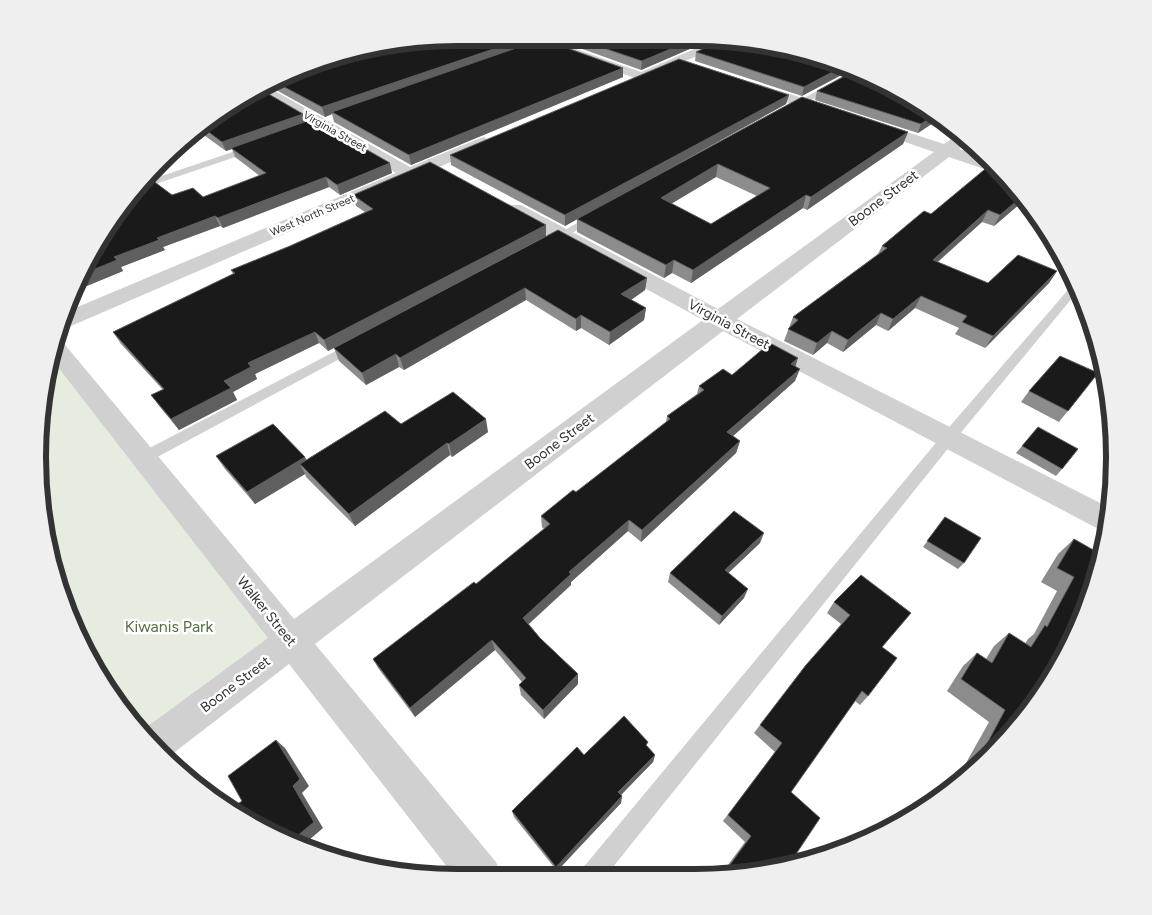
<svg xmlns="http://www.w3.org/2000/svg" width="1152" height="915" font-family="Figtree,sans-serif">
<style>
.green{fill:#e6ecdf}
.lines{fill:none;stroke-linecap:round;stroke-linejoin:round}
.service{fill:#d0d0d0;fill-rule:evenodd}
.minor{fill:#d0d0d0;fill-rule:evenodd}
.wall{fill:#8c8c8c;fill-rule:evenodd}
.shaded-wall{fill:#5f5f5f}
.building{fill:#1a1a1a;stroke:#5f5f5f;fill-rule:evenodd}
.labels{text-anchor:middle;stroke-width:5;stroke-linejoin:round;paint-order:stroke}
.far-street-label{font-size:11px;fill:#333;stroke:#fff}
.street-label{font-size:14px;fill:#333;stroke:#fff}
.near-park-label{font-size:16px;fill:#56703f;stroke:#fff}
.rim{fill:none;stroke:#333;stroke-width:6}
</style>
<rect width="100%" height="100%" fill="#fff"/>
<polygon class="green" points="53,345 292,642 153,745 142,734 94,667 52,566 38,457"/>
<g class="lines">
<g class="service">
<polygon points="555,38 564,38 536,48 530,47"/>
<polygon points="853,70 859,73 794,110 787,108"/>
<polygon points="253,145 258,148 256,150 138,190 144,182"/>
<polygon points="593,214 598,217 597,219 556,242 548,242 547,240"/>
<polygon points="1074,283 1078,291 954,441 605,877 578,877 582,869 944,433"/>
<polygon points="353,342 359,346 358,349 148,462 138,462 135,458 138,454"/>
</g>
<g class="minor">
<polygon points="528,38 545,38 641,72 720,38 733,41 640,80 530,41"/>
<polygon points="752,82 837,109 840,112 832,117 747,89 745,86 747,83"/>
<polygon points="266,86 410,167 478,139 484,137 492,142 490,145 71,326 61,328 68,311 396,173 254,91"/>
<polygon points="870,120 944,144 960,133 970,140 959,149 984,157 994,169 984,169 949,157 737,319 1110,508 1106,533 723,331 315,644 496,862 502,877 455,877 289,664 167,758 142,734 140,732 268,638 51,358 56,338 61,340 294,619 703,320 507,213 505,209 507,205 521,205 718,309 934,152 864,128 862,125"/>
</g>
</g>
<g class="wall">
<polygon points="458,38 532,38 532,42 623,77 411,165 334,122 332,114 325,117 267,85 349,52"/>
<polygon points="560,38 715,38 641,70 560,41"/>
<polygon points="696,52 830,60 802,96 695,61"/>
<polygon points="817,91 939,119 918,133 815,100"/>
<polygon points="248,94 303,114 306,122 392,173 340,195 329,187 223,228 220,226 163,247 165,250 121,267 123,271 77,290 77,289 94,247 172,195 203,197 260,176 235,157 232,149 226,151 201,133 193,136"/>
<path d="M789,95L786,104L613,200L802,97L908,132L903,144L807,210L803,208L691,283L672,273L664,278L577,232V219L565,226L451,165L450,155ZM716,177L757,196L711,224L671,204Z"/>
<polygon points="990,165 1021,203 994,226 982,222 938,262 988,283 1057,271 1049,283 985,348 955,334 959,328 915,308 888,331 876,325 843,352 827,343 813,355 784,341 793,317 878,254 882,246 931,214"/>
<polygon points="353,195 546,225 546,236 328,351 319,343 255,374 257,379 233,392 237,400 179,430 160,407 151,395 163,390 121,344 113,332 233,274 231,270 290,246 365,212 356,206"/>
<polygon points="558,230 647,278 645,290 631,300 646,308 644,320 609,345 581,328 576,331 526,300 404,370 399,367 366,385 339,361 334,348"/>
<polygon points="796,366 795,381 733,436 740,441 736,453 641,542 628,531 571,582 571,585 529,624 540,638 578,674 578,684 544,719 521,695 519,685 522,682 495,650 415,717 378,668 373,659 476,584 544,529 542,527 541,516 576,492 666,423 667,416 697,394 699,386 732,375"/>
<polygon points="1098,373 1059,422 1021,402 1029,391"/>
<polygon points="401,424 488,432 452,457 450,455 355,526 306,477 305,474 255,504 225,469 216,456 305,457 306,460"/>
<polygon points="1022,446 1062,469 1056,476 1016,453"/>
<polygon points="945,517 964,563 958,569 923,547"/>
<polygon points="1074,539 1102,555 1028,713 971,773 960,781 957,779 989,722 947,691 963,666 977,653 986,659 994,646 1009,633 1025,644 1028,639 1034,634 1057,591 1041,582 1058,554"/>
<polygon points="760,543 728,573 744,598 719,625 668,582 670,573"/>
<polygon points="861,575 882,647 868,696 860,705 855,701 791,792 722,877 719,877 745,842 723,821 775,752 754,733 760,725 841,624 827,613 834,602"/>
<polygon points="647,746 655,755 653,762 621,795 622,796 621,803 557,871 514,817 512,811 584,755"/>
</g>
<g class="shaded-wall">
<polygon points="526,38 532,38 532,44 332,112 332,114 325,117 322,107"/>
<polygon points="697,38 715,38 641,70 642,61"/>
<polygon points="844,66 851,70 802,96 804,87"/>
<polygon points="623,68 623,77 411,165 409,155"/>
<polygon points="789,95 786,104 565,226 565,215"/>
<polygon points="303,114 306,123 231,148 232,149 226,151 222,142"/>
<polygon points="934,115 939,119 918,133 921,124"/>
<polygon points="200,130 201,133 193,136"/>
<polygon points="908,132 903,144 807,210 811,197"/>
<polygon points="390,163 392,173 340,195 337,185"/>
<polygon points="718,164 716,177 659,211 661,198"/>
<polygon points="326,177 329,187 223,228 218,218"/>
<polygon points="806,195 803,208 691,283 693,270"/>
<polygon points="1019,199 1021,203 994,226 1000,215"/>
<polygon points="988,210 982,222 927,271 933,260"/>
<polygon points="215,216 220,226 163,247 165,250 121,267 123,271 77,290 77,289 83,274 114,257 157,238"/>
<polygon points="546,225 546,236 328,351 324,340"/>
<polygon points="674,260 672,273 664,278 666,265"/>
<polygon points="1057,271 1049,283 985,348 993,336"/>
<polygon points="647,278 645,290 621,307 621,294"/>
<polygon points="525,288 526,300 404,370 400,358"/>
<polygon points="921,296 915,308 888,331 893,319"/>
<polygon points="646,308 644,320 609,345 610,332"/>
<polygon points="881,313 876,325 843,352 848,340"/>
<polygon points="581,315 581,328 576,331 576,319"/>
<polygon points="832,331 827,343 813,355 817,343"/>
<polygon points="315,332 319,343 255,374 257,379 233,392 237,400 179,430 171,419 224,381 248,363"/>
<polygon points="396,354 399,367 366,385 362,373"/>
<polygon points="798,358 794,371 791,364"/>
<polygon points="800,369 795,381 724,444 727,432"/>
<polygon points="486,419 488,432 452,457 449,444"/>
<polygon points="740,441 736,453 641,542 642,530"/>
<polygon points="447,443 450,455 355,526 349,514"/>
<polygon points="305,457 311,470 300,464 305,474 255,504 247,492"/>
<polygon points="629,520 628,531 571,582 571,585 524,628 523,618 569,572"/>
<polygon points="764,533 760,543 721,580 725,570"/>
<polygon points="748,589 744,598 719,625 722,616"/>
<polygon points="492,640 495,650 415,717 410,708"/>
<polygon points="578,674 578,684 544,719 543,710"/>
<polygon points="276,740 285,748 309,786 302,793 323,828 301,847 290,842"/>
<polygon points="655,755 653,762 617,799 618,792"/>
<polygon points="622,796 621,803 557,871 556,867"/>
</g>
<g class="building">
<polygon points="458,38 526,38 322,107 275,82 349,52"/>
<polygon points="574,38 697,38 642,61"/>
<polygon points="542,39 623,68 409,155 332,112"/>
<polygon points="724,39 830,60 844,66 804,87 696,52"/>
<polygon points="679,59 789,95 565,215 450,155"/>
<polygon points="854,71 905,94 934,115 921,124 817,91"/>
<polygon points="260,89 303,114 222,142 203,128 248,94"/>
<path d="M802,97L908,132L811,197L806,195L693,270L674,260L666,265L577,219ZM718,164L770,188L711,224L661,198Z"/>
<polygon points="313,119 390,163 337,185 326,177 218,218 215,216 157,238 159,240 114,257 117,260 83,274 94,247 148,177 172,195 193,188 203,197 266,173 231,148"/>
<polygon points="430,162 546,225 324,340 315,332 248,363 251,367 224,381 231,388 171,419 151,395 164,389 113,332 235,273 231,270 290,246 373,209 353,195"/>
<polygon points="990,165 1019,199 1000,215 988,210 933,260 988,283 1018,255 1057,271 993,336 962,322 967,316 921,296 893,319 881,313 848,340 832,331 817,343 788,329 798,320 793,317 887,248 882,246 924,211 931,214"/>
<polygon points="558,230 647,278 621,294 646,308 610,332 581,315 576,319 525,288 400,358 396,354 362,373 334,348"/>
<polygon points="770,343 798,358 791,364 800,369 727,432 740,441 642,530 629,520 569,572 571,574 523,618 540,638 578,674 543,710 519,685 526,678 492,640 410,708 373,659 474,582 476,584 550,524 541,516 573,490 576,492 670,419 667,416 704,390 699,386 723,369 732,375"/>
<polygon points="1060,356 1098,373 1068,411 1029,391"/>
<polygon points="453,392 486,419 449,444 447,443 349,514 300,464 385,411 401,424"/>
<polygon points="273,424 305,457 247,492 216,456"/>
<polygon points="1038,427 1078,449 1062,469 1022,446"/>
<polygon points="734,511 764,533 725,570 748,589 722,616 670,573"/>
<polygon points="945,517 981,538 964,563 927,541"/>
<polygon points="1074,539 1102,555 1100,566 1071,644 1028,713 974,770 973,770 1005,710 961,679 977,653 992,663 1009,633 1031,647 1045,625 1047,627 1074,577 1057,568"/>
<polygon points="861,575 911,613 882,647 897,658 868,696 862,691 791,792 820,818 790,863 721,877 751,836 728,815 782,743 760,725 806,665 850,615 834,602"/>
<polygon points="624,716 648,742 646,745 655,755 618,792 622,796 556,867 512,811 577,747 584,755"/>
<polygon points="276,740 300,779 293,786 314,822 290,842 232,808 242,801 228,776"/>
</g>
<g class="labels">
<g class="far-street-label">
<text transform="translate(335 131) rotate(29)" y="4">Virginia Street</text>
<text transform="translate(312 215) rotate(-23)" y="4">West North Street</text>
</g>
<g class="street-label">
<text transform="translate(883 198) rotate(-37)" y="5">Boone Street</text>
<text transform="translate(729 324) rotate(28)" y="5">Virginia Street</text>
<text transform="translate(559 441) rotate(-37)" y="5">Boone Street</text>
<text transform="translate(267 611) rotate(51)" y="5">Walker Street</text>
<text transform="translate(235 684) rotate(-37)" y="5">Boone Street</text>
</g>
<g class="near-park-label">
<text x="169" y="632">Kiwanis Park</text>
</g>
</g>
<path d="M0 0H1152V915H0ZM457 46H695A411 411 0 0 1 1106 457V458A411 411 0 0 1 695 869H457A411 411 0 0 1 46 458V457A411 411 0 0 1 457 46Z" fill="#efefef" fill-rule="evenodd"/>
<path class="rim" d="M457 46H695A411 411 0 0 1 1106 457V458A411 411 0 0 1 695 869H457A411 411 0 0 1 46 458V457A411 411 0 0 1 457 46Z"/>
</svg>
